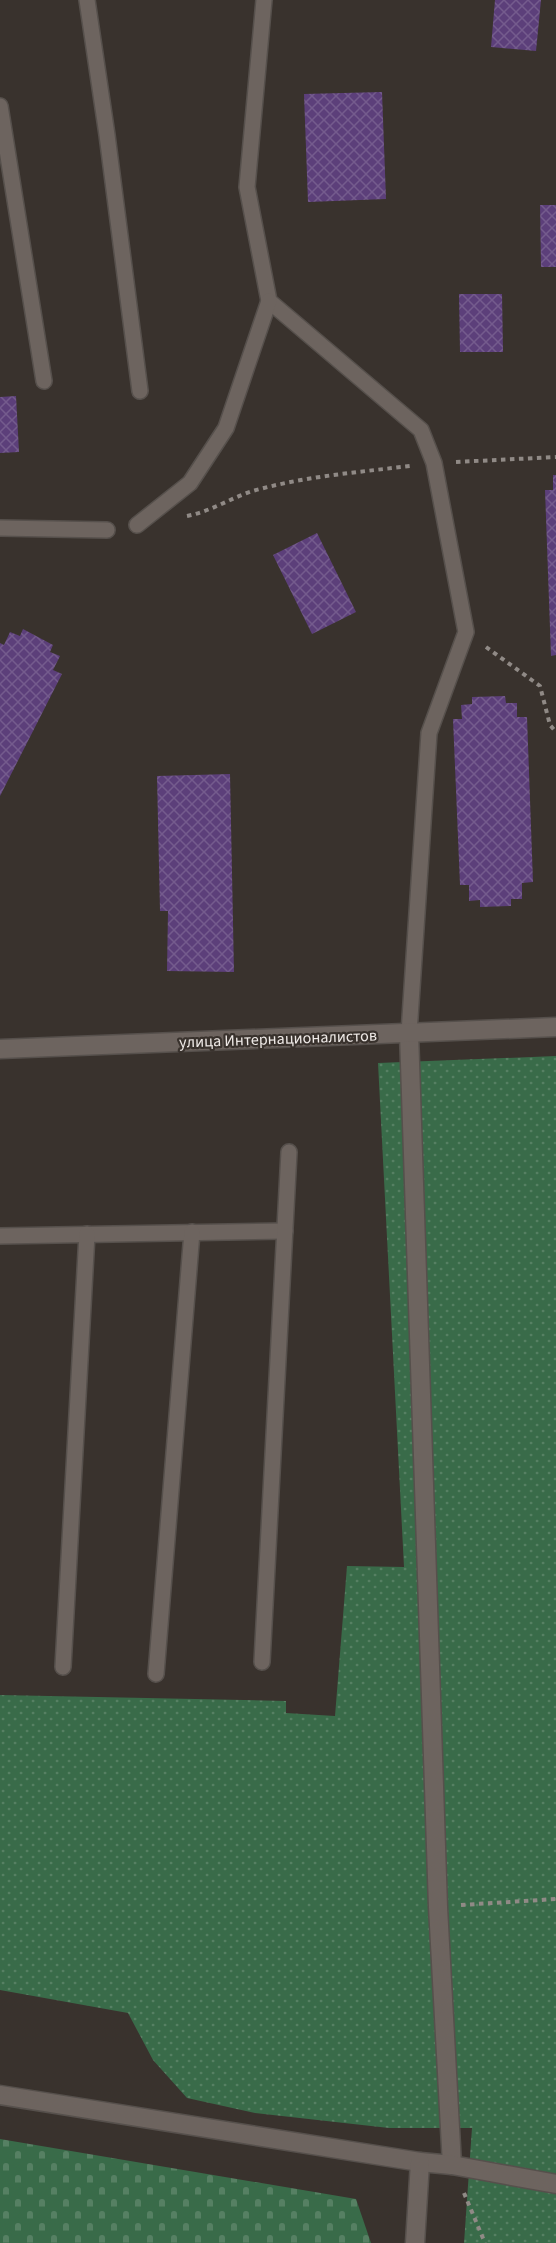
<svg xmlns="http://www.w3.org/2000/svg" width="556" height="2243" font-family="'Source Sans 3',sans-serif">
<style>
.grass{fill:url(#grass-dots)}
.cemetery{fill:url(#cemetery-stones)}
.building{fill:url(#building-cross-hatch)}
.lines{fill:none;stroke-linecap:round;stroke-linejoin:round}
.lane-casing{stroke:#56504c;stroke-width:18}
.street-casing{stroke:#56504c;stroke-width:21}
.path{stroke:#908a86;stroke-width:4;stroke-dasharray:4.5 4.5;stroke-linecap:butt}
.lane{stroke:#6d645f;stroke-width:15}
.street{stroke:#6d645f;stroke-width:18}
.labels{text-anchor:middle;stroke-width:4.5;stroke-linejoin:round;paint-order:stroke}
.street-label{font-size:16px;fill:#efeae7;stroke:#39322d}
</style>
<defs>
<pattern id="grass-dots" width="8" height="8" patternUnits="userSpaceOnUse" patternTransform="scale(1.5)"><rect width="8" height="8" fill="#396b49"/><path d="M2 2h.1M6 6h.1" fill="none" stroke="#568063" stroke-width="1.8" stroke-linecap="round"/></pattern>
<pattern id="cemetery-stones" width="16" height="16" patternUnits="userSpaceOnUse" patternTransform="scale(1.5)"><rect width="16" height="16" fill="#396b49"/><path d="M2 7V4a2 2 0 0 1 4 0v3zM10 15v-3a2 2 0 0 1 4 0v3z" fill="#568063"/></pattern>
<pattern id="building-cross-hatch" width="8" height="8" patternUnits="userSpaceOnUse" patternTransform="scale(1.5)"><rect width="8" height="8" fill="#5c3f7a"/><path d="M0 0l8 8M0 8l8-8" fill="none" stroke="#745b8d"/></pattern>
</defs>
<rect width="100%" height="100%" fill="#39322d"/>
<polygon class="grass" points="556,1056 556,2243 464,2243 472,2128 389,2128 255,2113 187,2098 153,2060 128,2013 0,1990 0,1695 286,1701 286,1713 335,1716 347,1566 404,1567 378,1063"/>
<polygon class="cemetery" points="0,2139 356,2199 371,2243 0,2243"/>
<g class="building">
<polygon points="495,0 541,0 536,51 491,47"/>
<polygon points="382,92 386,199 308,202 304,94"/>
<polygon points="540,205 556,205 556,267 541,267"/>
<polygon points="459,294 502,294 503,352 460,352"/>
<polygon points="16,396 19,452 0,453 0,397"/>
<polygon points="553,475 556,475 556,655 551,656 545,490 553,490"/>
<polygon points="317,533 356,612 312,634 273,555"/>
<polygon points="23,629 53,645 50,652 60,656 53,670 62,674 0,796 0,643 4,645 10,632 20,636"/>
<polygon points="505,696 506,703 517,703 517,717 527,717 533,882 522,883 522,899 511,899 511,906 480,907 480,900 469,901 469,885 460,885 453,719 462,719 461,705 472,704 472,697"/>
<polygon points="230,774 234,972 167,971 168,911 160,911 157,776"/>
</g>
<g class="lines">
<g class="lane-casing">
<g id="lane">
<polyline points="87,0 107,135 140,391"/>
<polyline points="264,0 247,187 269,301 421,430 434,463 466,632 429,733 409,1033"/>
<polyline points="0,106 44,381"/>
<polyline points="137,525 190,483 226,428 269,301"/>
<polyline points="0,528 107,530"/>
<polyline points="0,1236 285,1231"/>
<polyline points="262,1662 289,1152"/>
<polyline points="63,1667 87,1234"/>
<polyline points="156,1674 192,1232"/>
</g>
</g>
<g class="street-casing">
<g id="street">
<polyline points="409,1033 438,1907 452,2165"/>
<polyline points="0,1049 556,1027"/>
<polyline points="0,2095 420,2162 452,2165 556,2184"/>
<polyline points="415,2243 420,2162"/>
</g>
</g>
<g class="path">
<polyline points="456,462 556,457"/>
<path d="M187,516C213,511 235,495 260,489C309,476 360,472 410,466"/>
<polyline points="486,647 540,686 550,725 556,732"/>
<polyline points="461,1905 556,1899"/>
<polyline points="464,2193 485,2243"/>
</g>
<use href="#lane" class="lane"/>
<use href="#street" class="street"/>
</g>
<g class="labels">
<g class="street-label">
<text transform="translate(278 1038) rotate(-2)" y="6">улица Интернационалистов</text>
</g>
</g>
</svg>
